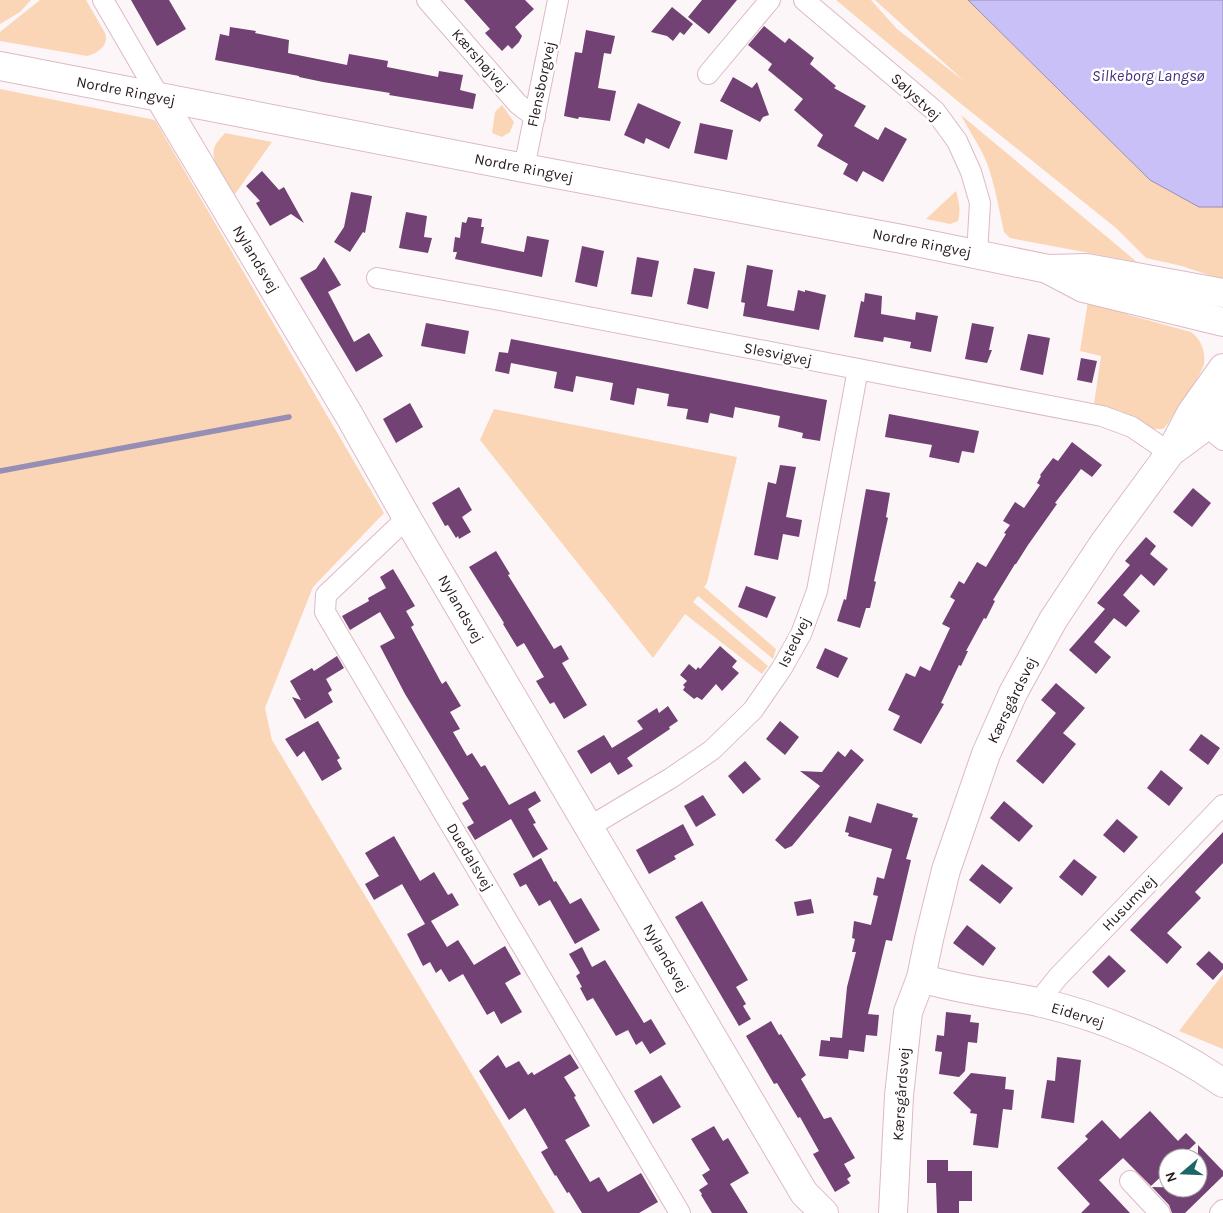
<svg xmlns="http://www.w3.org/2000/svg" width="1223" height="1213" font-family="Karla,sans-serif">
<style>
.green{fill:#fad6b6}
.water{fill:#c8c0f7;stroke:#978eb6}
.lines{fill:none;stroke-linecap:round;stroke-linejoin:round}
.stream{stroke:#978eb6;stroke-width:5.5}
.building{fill:#714273}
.street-casing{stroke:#dcbac4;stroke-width:22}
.secondary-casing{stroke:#dcbac4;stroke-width:30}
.primary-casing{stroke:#dcbac4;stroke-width:30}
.street{stroke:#fff;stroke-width:20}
.secondary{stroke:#fff;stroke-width:28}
.primary{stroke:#fff;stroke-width:28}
.labels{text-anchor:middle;stroke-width:5;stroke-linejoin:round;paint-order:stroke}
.street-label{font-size:15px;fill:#261a1e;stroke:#fff}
.water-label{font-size:16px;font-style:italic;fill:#45307e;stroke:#fff}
</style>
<rect width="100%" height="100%" fill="#fdf6f8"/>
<g class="green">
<polygon points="0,0 31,0 20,12 0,24"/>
<path d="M40,0H86L105,33C109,46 98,53 87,56L0,41V32Z"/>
<polygon points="836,0 871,0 897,29 964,81 875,0 968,0 1150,180 1199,207 1223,207 1223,280 1182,266 1146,258 1116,228 960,103"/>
<polygon points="0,89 155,120 384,513 313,587 265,708 272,740 555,1213 0,1213"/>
<polygon points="502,105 514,122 510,132 502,137 492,133 495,112"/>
<path d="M961,115L1137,262L1010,238L1004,232C999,209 995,186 987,163C980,146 969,131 961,115Z"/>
<path d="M225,133L272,142L235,194C227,182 208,161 215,146C217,141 222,137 225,133Z"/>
<path d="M956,191C959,202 961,210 958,221L950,224L926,219Z"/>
<path d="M1088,301L1111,305L1129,315L1191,332C1201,339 1206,352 1204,364C1202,374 1176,410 1169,422L1163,429H1154L1121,411L1094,404L1101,356L1080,351Z"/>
<polygon points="494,409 737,457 707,583 704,587 776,649 773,659 698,596 693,602 768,666 762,674 685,614 653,658 480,440"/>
<polygon points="1223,974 1223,1049 1179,1031"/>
</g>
<polygon class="water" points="968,0 1223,0 1223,207 1199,207 1150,180"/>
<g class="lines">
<polyline class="stream" points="0,471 289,417"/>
</g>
<g class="building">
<polygon points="131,0 169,0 186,29 157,46"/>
<polygon points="464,0 525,0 534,9 515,27 522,36 519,42 512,49 508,45 502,51 485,33 490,29"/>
<polygon points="702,0 737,0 709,34 688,17"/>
<polygon points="672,7 693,24 684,35 680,32 673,41 667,36 651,32"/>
<polygon points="764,26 785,43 789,38 814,58 810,64 836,86 834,88 866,106 854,126 878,140 885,127 907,139 883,182 863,171 857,182 843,174 848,164 817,146 823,135 794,110 803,99 768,70 772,64 748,45"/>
<polygon points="230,27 256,31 255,33 289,40 288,53 347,65 349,54 388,61 387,67 438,77 439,71 463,75 460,90 476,94 473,109 389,95 390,93 323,82 299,77 299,76 215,60 220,34 229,36"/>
<polygon points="586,30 615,36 611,54 604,53 598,88 616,91 610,121 579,117 578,119 564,116 575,52 582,53"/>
<polygon points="733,77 752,88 757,82 769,115 763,117 760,122 720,101"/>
<polygon points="638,103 681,122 669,149 646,138 644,144 624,135"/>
<polygon points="700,123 733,130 727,160 694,153"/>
<polygon points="262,171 279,190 284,187 304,223 291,214 270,226 256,203 260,201 246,186"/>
<polygon points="351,192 372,196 365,233 363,232 350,252 334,242 344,227"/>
<polygon points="406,212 427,216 424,237 432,238 428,253 399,248"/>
<polygon points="468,217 482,219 481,227 484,227 481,243 524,252 527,236 549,240 542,277 455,259 457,252 453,252 455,237 460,238 462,222 466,223"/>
<polygon points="582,246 604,251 597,287 575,282"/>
<polygon points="324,257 341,285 328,292 354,342 369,333 383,356 356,372 300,278 316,269"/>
<polygon points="637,257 659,261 652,297 631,294"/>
<polygon points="747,265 773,270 767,306 794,311 798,290 805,292 805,290 826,295 819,330 743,316 745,303 741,302"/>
<polygon points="694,268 715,272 708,309 687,304"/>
<polygon points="865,293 882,296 881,314 915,320 916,312 938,316 931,352 910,348 911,342 884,337 883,342 854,337 861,301 864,302"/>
<polygon points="426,323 469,331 465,354 421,346"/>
<polygon points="972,323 994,327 989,350 992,350 987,363 965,359"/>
<polygon points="1028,334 1050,338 1043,375 1020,370"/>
<polygon points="511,339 827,400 820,441 802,438 803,433 778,427 780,416 735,407 733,418 710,413 708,423 686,419 688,409 667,406 669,394 637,388 634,405 610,400 613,383 576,376 573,392 554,388 557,372 511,363 509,374 495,371 499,352 508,353"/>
<polygon points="1081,358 1097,361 1092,383 1077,380"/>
<polygon points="410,403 423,427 396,443 383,419"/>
<polygon points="889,414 979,431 974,453 962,451 959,463 929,457 932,445 885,437"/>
<polygon points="1072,442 1102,465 1092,477 1081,469 1055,503 1057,504 1028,545 1016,564 1015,564 993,600 995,601 986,619 984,618 966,651 968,651 961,666 959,665 941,703 944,704 921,744 893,730 900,716 888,710 906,673 915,677 920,666 930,671 950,628 942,624 955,600 950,597 959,581 964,584 977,562 986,567 1006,534 1004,533 1010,525 1003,521 1015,502 1024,508 1040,485 1037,483 1041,476 1040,475 1053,458 1058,461"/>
<polygon points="780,465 796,467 786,517 802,520 799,537 783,534 778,560 754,555 768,482 776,484"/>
<polygon points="459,487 472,510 462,517 471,532 459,539 458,536 456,538 448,525 445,526 432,503"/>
<polygon points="1193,488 1211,503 1192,527 1173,512"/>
<polygon points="866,489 890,493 886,517 888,518 874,581 876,582 870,608 866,608 860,628 837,621 844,599 846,600"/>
<polygon points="1146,537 1156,546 1150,554 1168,569 1154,586 1141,574 1123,595 1140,611 1126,627 1114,618 1094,642 1111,657 1096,674 1069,650 1105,609 1097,603 1130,565 1125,561"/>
<polygon points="496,551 510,574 508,575 554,649 561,645 569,659 562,663 587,705 564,719 554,702 550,704 536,681 544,677 524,643 517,647 503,624 504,623 469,567"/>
<polygon points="393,569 415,606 406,611 414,625 411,627 442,684 446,681 461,706 450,712 460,729 453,732 467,756 472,753 481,767 485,765 509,805 535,791 541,801 528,809 536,823 533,824 548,849 533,858 511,819 475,840 467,827 474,823 462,803 469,799 405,694 380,646 395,638 380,612 350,630 342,616 369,601 368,598 386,588 380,577"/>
<polygon points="746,586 776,597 767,618 738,607"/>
<polygon points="720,646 737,661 732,667 739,673 722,691 716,684 702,700 697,697 694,699 683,690 685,687 683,685 687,681 680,675 689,664 696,670 698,667 700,669"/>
<polygon points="825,648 848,658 838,678 816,668"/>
<polygon points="337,656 344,668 326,679 332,690 328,693 333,702 305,719 292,697 301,700 290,681 312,668 314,671"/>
<polygon points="1056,683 1085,708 1063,733 1076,744 1043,784 1016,761 1056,713 1041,700"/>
<polygon points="668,706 678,721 669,727 670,729 627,758 633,766 618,775 610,762 591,774 577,751 604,735 612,748 643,729 637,721 657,708 659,713"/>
<polygon points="318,721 340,758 337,760 342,769 322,781 304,751 297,757 285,739"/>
<polygon points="780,721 799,737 785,755 766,739"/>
<polygon points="1201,734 1220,748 1208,765 1189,750"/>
<polygon points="851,749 864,760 792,846 785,849 775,840 820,786 800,771 822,772 838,751 845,757"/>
<polygon points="745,761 761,779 743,794 728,776"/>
<polygon points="1161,770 1183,788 1169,806 1147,788"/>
<polygon points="703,795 716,815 696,827 684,806"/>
<polygon points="1004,801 1033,826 1019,842 990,818"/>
<polygon points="877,803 913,814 912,817 918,818 906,859 911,860 892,941 886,940 868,1014 879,1015 877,1036 866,1035 864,1052 849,1050 848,1059 819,1056 821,1040 830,1041 830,1037 842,1038 847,987 856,952 852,952 855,939 852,938 854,921 871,925 878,896 873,895 877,877 884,879 892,849 848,836 849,833 845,832 849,816 871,823"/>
<polygon points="1117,819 1138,837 1124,853 1103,835"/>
<polygon points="683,824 694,845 674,856 676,859 649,874 636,850"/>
<polygon points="1223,832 1223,863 1195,892 1201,898 1167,933 1182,947 1167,964 1130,930"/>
<polygon points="394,836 420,881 434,872 448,895 452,893 459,905 431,921 447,947 458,940 474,965 505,946 521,974 505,983 522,1012 501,1024 494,1011 487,1015 463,974 449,982 441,969 436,973 430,962 423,966 407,934 425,924 402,884 374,900 365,884 379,876 365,853"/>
<polygon points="541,858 554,882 556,881 570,904 581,898 600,930 575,944 550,900 539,906 526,884 520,887 513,874"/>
<polygon points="1074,859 1097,877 1082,896 1059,877"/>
<polygon points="982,864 1013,888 1000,904 969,880"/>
<polygon points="811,899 814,913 797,916 794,902"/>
<polygon points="702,901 748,980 736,987 746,1004 743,1006 751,1019 739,1026 675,917"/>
<polygon points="967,925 996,948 983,966 953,943"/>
<polygon points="582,947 592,967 605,960 644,1023 651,1019 666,1044 650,1054 642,1041 636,1045 628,1030 616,1036 593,998 587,1001 580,988 582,987 576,976 580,973 569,954"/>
<polygon points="1209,951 1223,964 1223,969 1213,980 1196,964"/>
<polygon points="1109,955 1126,971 1108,988 1092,972"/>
<polygon points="946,1012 971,1015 970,1022 979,1023 977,1043 968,1042 965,1071 959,1077 939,1074 942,1052 935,1051 937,1035 944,1036"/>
<polygon points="771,1021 779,1035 781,1034 806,1075 801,1079 824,1119 831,1117 855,1158 844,1164 851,1176 847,1179 850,1183 835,1192 813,1154 819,1151 800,1117 798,1118 777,1083 774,1084 746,1036"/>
<polygon points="570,1054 579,1068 564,1077 576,1096 574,1097 590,1126 565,1140 590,1182 599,1177 608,1192 641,1173 658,1202 639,1213 582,1213 569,1192 567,1193 556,1175 555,1176 541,1152 548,1148 525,1108 509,1120 479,1071 498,1055 506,1068 519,1061 528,1075 532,1072 534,1075"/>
<polygon points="1057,1057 1081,1060 1074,1123 1041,1118 1047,1080 1055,1081"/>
<polygon points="971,1073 1006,1077 1005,1089 1014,1090 1012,1110 1003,1109 998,1148 973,1145 977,1114 970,1113 971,1110 953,1093"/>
<polygon points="661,1075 681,1107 653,1124 634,1091"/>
<polygon points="1150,1111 1178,1141 1186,1133 1196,1143 1180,1158 1168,1158 1168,1170 1151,1186 1123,1158 1099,1180 1130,1213 1081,1213 1090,1204 1057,1168 1088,1139 1085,1136 1102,1120 1120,1139"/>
<polygon points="714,1126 723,1141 728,1138 749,1173 730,1184 748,1213 712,1213 701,1195 702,1194 699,1190 708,1184 702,1175 710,1170 691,1139"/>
<polygon points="1198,1145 1223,1171 1223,1176 1185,1213 1172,1213 1169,1205 1152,1187 1198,1188"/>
<polygon points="927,1160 948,1160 948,1171 972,1171 972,1201 959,1201 959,1213 937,1213 936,1183 927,1183"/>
</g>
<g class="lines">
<g class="street-casing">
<g id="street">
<polyline points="103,0 160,98"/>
<polyline points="427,0 518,104 535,117"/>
<polyline points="804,0 935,111 957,141 971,172 980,203 977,254"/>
<polyline points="708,74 770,0"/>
<polyline points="524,168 558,0"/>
<polyline points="377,278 505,301 1102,416 1132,427 1170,453"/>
<polyline points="1206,426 1223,440"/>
<polyline points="407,518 326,595 325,612 680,1213"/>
<polyline points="589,827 671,778 712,750 753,710 782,668 801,634 817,591 858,369"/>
<polyline points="1038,1002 1058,977 1223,805"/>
<polyline points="1130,1181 1160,1213"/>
<polyline points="1220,1213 1223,1210"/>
</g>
</g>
<g class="secondary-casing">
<g id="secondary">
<polyline points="160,98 349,415 407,518 804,1193 824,1213"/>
<polyline points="1175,449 1206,426 1223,406"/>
<path d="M921,978C959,990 999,994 1038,1002C1103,1017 1168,1045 1223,1083"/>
<polyline points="893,1213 899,1096 908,1012 921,978 929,939 946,870 986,754 1013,693 1053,620 1104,543 1170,453 1191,413 1223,368"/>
</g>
</g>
<g class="primary-casing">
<g id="primary">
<polyline points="0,66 524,168 902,239 1048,269 1087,268 1223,293"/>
<polyline points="1049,270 1083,288 1223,322"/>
</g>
</g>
<use href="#street" class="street"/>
<use href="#secondary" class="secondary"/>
<use href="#primary" class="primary"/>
</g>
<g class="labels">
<g class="street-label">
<text transform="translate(480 60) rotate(49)" y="5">Kærshøjvej</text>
<text transform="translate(541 84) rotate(-78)" y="5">Flensborgvej</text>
<text transform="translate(126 91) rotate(11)" y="5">Nordre Ringvej</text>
<text transform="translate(916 97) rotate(43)" y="5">Sølystvej</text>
<text transform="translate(524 168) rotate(11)" y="5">Nordre Ringvej</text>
<text transform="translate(922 243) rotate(11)" y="5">Nordre Ringvej</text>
<text transform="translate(256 259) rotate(59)" y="5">Nylandsvej</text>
<text transform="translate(778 354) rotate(11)" y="5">Slesvigvej</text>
<text transform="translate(461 609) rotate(60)" y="5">Nylandsvej</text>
<text transform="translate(794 642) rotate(-64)" y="5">Istedvej</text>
<text transform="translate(1012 700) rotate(-64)" y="5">Kærsgårdsvej</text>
<text transform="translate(470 857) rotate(59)" y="5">Duedalsvej</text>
<text transform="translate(1129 903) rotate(-46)" y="5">Husumvej</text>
<text transform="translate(666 958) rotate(60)" y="5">Nylandsvej</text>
<text transform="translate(1078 1015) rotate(17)" y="5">Eidervej</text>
<text transform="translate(901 1094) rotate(-86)" y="5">Kærsgårdsvej</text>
</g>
<g class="water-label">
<text x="1148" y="81">Silkeborg Langsø</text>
</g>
</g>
<g transform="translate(1183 1173) rotate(251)"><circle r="24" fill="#ffffff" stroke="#a8a3a5"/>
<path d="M0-4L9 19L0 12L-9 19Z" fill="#1a6765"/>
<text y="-8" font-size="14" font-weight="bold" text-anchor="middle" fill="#261a1e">N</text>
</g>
</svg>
